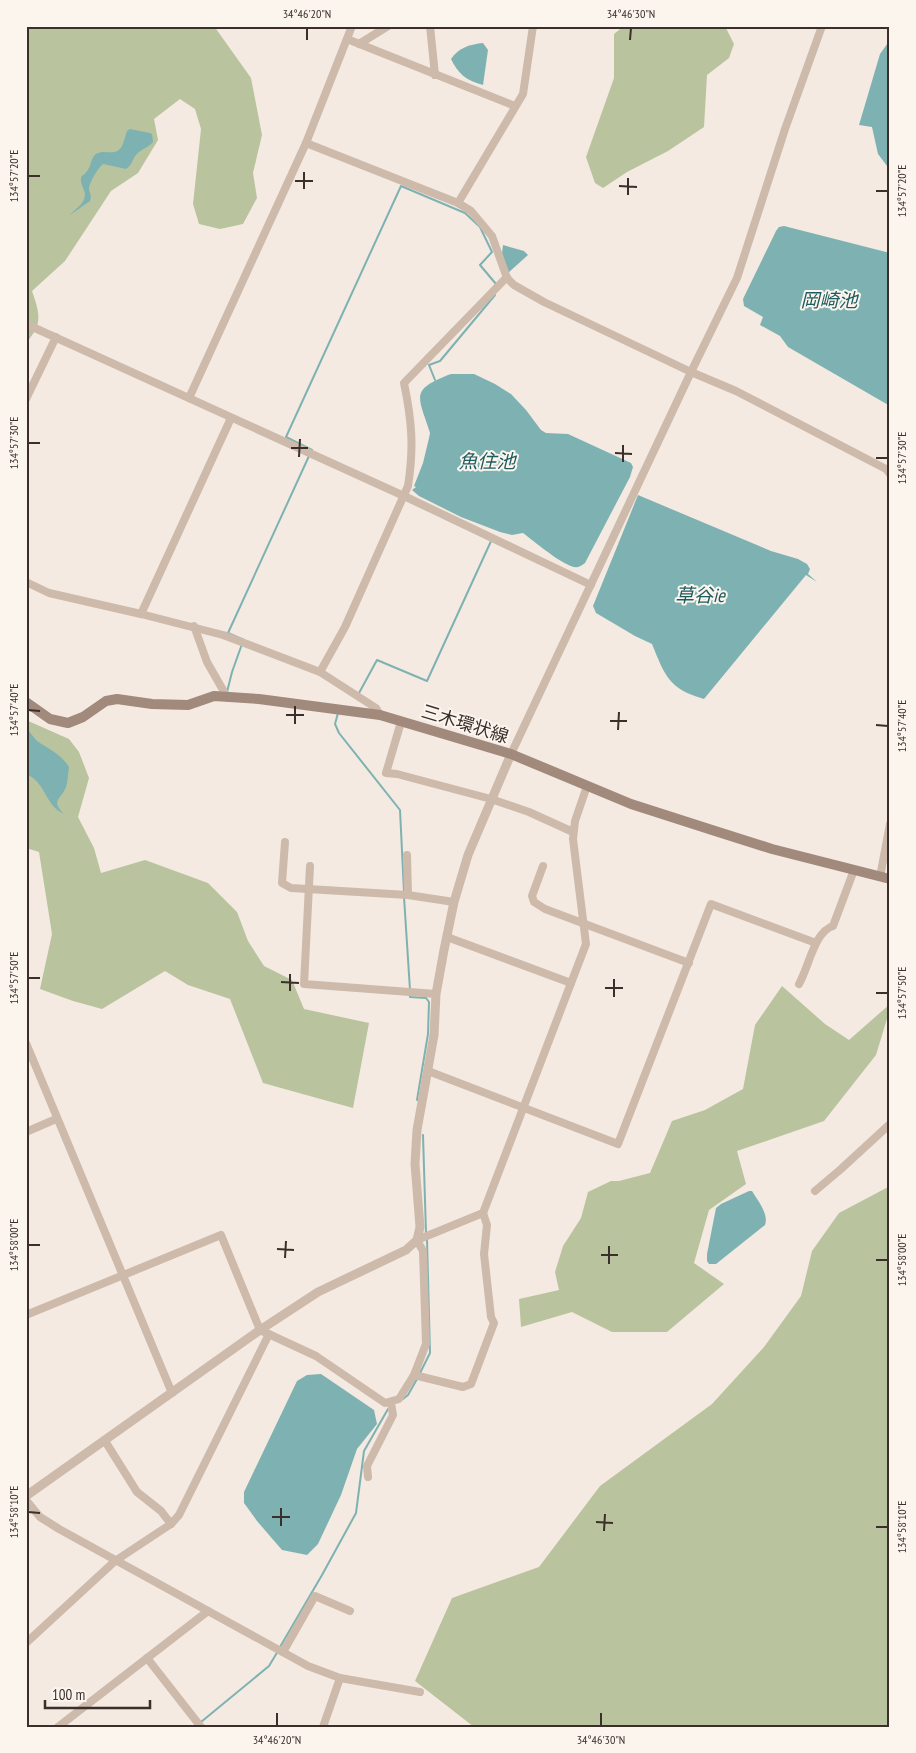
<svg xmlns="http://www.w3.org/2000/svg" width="916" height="1753" font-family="'PT Sans Narrow','Noto Sans JP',sans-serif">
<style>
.green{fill:#b9c49f}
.water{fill:#7eb2b2}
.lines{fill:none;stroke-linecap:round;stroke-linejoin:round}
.stream{stroke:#7eb2b2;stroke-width:2}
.minor{stroke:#cdbaab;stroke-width:8}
.tertiary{stroke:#cdbaab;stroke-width:9}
.secondary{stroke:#a1897c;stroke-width:10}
.ticks{fill:none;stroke:#3b2f2b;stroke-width:2}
.labels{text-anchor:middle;stroke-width:4;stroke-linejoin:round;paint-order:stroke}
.street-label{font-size:18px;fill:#3b2f2b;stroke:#fbf5ee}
.water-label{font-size:19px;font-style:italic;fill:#1e5c5f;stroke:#fbf5ee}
.neatline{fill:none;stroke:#3b2f2b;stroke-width:2}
.ticks-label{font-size:12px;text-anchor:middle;fill:#3b2f2b}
</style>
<rect width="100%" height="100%" fill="#f4eae1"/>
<g class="green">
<path d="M26,26H214L251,78L262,135L253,173L257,198L243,224L220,229L199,224L193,204L201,129L195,109L180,99L154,119L158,140L138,173L111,191L65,261L32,291C40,314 43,324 26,343Z"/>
<polygon points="624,26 725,26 734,44 729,58 707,75 704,127 668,151 627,172 603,188 595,183 586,157 614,78 614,34"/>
<polygon points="26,720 69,739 79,752 89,778 78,817 94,848 101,873 145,860 208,883 237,912 248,941 264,966 292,980 304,1009 369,1023 353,1108 263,1083 230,999 188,985 165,971 102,1009 73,1001 40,989 52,934 39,852 26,848"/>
<polygon points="782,986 825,1024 849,1040 890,1004 890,1009 876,1055 824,1121 737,1151 746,1184 709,1210 694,1263 724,1284 667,1332 612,1332 572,1312 521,1327 519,1299 559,1290 555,1272 563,1246 581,1218 588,1192 611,1181 619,1181 650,1173 672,1121 705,1110 743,1089 755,1025"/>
<polygon points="890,1186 890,1727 474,1727 415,1681 452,1598 539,1567 600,1486 712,1404 764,1347 801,1296 812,1251 839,1213"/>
</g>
<g class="water">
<polygon points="890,40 890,170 878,154 872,127 859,125 880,54"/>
<path d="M483,43L488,50L483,85C467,81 458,74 451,59C458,48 471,44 483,43Z"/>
<path d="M130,129L150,133L152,134L153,142C148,148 141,149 136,155C132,160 132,165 126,169L103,164C98,168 89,183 89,189C90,194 92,196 90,201L70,215C75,209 85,204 85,194C84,188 80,184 81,177C84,174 87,172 89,168C91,164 92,156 96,154C105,148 115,158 122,146C124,142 125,136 127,131Z"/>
<polygon points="784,226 890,253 890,406 788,347 780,336 760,325 763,317 744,306 743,299 776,231 779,227"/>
<polygon points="503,245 524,251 528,255 508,273 502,253"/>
<path d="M451,374H474L495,384L511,394L526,410L541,430L546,433L568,434L631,463L633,467L630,477L585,563C584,564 579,567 578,567C567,570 533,540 523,533L512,535L500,532L461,517L419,496L412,490L416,487L414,486L423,463L429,438L430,433C419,397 408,390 451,374Z"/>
<path d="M638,495L771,551L798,559L807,564L810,569L808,574L817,582L806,575L704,699C669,689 665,676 652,644L635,636L596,613L593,606Z"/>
<path d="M26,729C31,732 33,737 37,741C49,749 61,754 69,767C68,773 68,781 66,787C61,800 50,800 64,814C45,806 46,782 26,774Z"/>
<path d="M749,1191H752C758,1201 769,1214 765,1225L716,1264H709L707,1261V1254L716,1208L721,1204Z"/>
<polygon points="321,1374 374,1410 377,1424 357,1449 341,1495 318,1544 307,1555 282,1550 257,1521 244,1503 244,1492 297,1381 307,1375"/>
</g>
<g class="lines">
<g class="stream">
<polyline points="435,380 429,365 440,361 495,295"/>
<polyline points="311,452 312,450 286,437 401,186 465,213 480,227 492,252 480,265 496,284"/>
<polyline points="244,640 228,633 309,456"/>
<polyline points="227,692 232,672 242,644"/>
<polyline points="359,693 377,660 427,681 492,539"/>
<polyline points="338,713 335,724 339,733 400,810 404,892"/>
<polyline points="404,897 410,990"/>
<polyline points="410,995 410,997 426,998 429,1002 428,1034 417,1100"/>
<polyline points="423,1135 426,1233"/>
<polyline points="419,1375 430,1353 427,1240"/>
<polyline points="403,1399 408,1395 417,1379"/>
<polyline points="280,1647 322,1575 356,1513 364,1451 388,1409"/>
<polyline points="201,1722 269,1666 278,1651"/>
</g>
<g class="minor">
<polyline points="430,26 435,75"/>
<polyline points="347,39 515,106"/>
<polyline points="359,44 388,26"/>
<polyline points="306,143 458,203 471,211 492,236 507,278 514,285 544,302 691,372 736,391 886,469 890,474"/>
<polyline points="458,203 523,94 533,26"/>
<polyline points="26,324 404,496 591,585"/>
<polyline points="189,398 306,143 352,26"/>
<polyline points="26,399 56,337"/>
<polyline points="26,582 49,593 141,614 223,635 320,672 376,708 380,715"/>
<polyline points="141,614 231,418"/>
<polyline points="194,626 207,662 227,697"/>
<path d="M320,672L345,627L408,486C414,448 412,421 404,383L507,277"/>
<polyline points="401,722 386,773 397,774 491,799 529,812 573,832"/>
<polyline points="511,754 691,372 737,278 785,129 822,26"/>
<polyline points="285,842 282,883 291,888 408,895 454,902"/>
<polyline points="407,855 408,895"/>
<polyline points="310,866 304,984 436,994"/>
<polyline points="543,866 532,896 534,902 545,909 689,963"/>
<polyline points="880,877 890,824"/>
<polyline points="447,937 571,983"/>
<path d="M799,984C809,967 814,932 833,926L854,870"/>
<polyline points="26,1043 172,1393"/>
<polyline points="428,1071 618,1144 711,904 816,943"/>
<polyline points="26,1132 56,1119"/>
<polyline points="815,1191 841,1169 890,1124"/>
<polyline points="26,1315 221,1235 260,1330 316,1356 385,1403 399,1399 414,1375 426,1344 423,1251 417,1240 483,1213 586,944 573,839 575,821 587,786"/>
<polyline points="414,1375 463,1387 471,1384 494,1323 491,1317 484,1254 487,1225 483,1213"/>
<polyline points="105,1441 137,1492 161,1511 171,1524"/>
<polyline points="368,1477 367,1466 393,1415 391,1403"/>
<polyline points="26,1500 40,1517 59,1529 308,1666 340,1678 420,1692"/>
<polyline points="26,1643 115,1561 171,1524 179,1515 269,1334"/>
<polyline points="283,1652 315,1596 350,1611"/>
<polyline points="147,1658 201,1727"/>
<polyline points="58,1727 208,1611"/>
<polyline points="323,1727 340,1678"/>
</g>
<polyline class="tertiary" points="26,1496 260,1330 318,1292 406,1250 417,1240 420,1227 415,1164 417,1130 434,1035 436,994 444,950 454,902 468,855 511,754"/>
<polyline class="secondary" points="26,702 50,719 68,723 83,717 106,701 117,699 152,704 188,705 214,696 259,699 380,715 511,754 631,804 712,830 772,849 890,879"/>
</g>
<path class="ticks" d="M307,40V28M630,40L631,28M28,176H40M295,181H313M619,186L637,187M304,189V172M876,191H888M628,195V178M28,443H40M291,448H308M615,453L632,454M299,457L300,439M876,458H888M623,462V445M28,710L40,711M286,715H304M610,721H627M295,724V706M876,725L888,726M618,730L619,712M28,978H40M281,982L299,983M605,988H623M290,991V974M876,993H888M614,997V979M28,1245H40M277,1249L294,1250M601,1255H618M285,1258L286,1241M876,1260H888M609,1264V1246M28,1512L40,1513M272,1517H290M596,1522L613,1523M281,1526V1508M876,1527H888M604,1531L605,1514M277,1726V1713M601,1726V1713"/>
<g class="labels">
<g class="street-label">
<text transform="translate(465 724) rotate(17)" y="6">三木環状線</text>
</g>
<g class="water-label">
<text x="829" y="307">岡崎池</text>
<text x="487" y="468">魚住池</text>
<text x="700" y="602">草谷ie</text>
</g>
</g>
<rect width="916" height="1753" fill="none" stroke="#fbf5ee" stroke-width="55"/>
<path d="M45 1700v8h105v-8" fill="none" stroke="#3b2f2b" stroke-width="2.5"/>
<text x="52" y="1700" font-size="15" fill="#3b2f2b" stroke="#fbf5ee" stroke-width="4" paint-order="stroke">100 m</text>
<rect x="28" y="28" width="860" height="1698" class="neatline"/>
<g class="ticks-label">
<text x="307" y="18">34°46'20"N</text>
<text x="631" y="18">34°46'30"N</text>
<text transform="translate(14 176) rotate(-90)" y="4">134°57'20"E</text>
<text transform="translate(902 191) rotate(-90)" y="4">134°57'20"E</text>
<text transform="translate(14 443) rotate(-90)" y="4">134°57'30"E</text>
<text transform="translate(902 458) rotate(-90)" y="4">134°57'30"E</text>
<text transform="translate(14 710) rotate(-90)" y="4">134°57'40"E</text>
<text transform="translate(902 726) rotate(-90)" y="4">134°57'40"E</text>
<text transform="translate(14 978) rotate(-90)" y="4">134°57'50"E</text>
<text transform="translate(902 993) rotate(-90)" y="4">134°57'50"E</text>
<text transform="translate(14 1245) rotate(-90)" y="4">134°58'00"E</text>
<text transform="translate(902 1260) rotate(-90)" y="4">134°58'00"E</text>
<text transform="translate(14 1512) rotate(-90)" y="4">134°58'10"E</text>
<text transform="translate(902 1527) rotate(-90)" y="4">134°58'10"E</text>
<text x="277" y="1744">34°46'20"N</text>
<text x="601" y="1744">34°46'30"N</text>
</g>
</svg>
